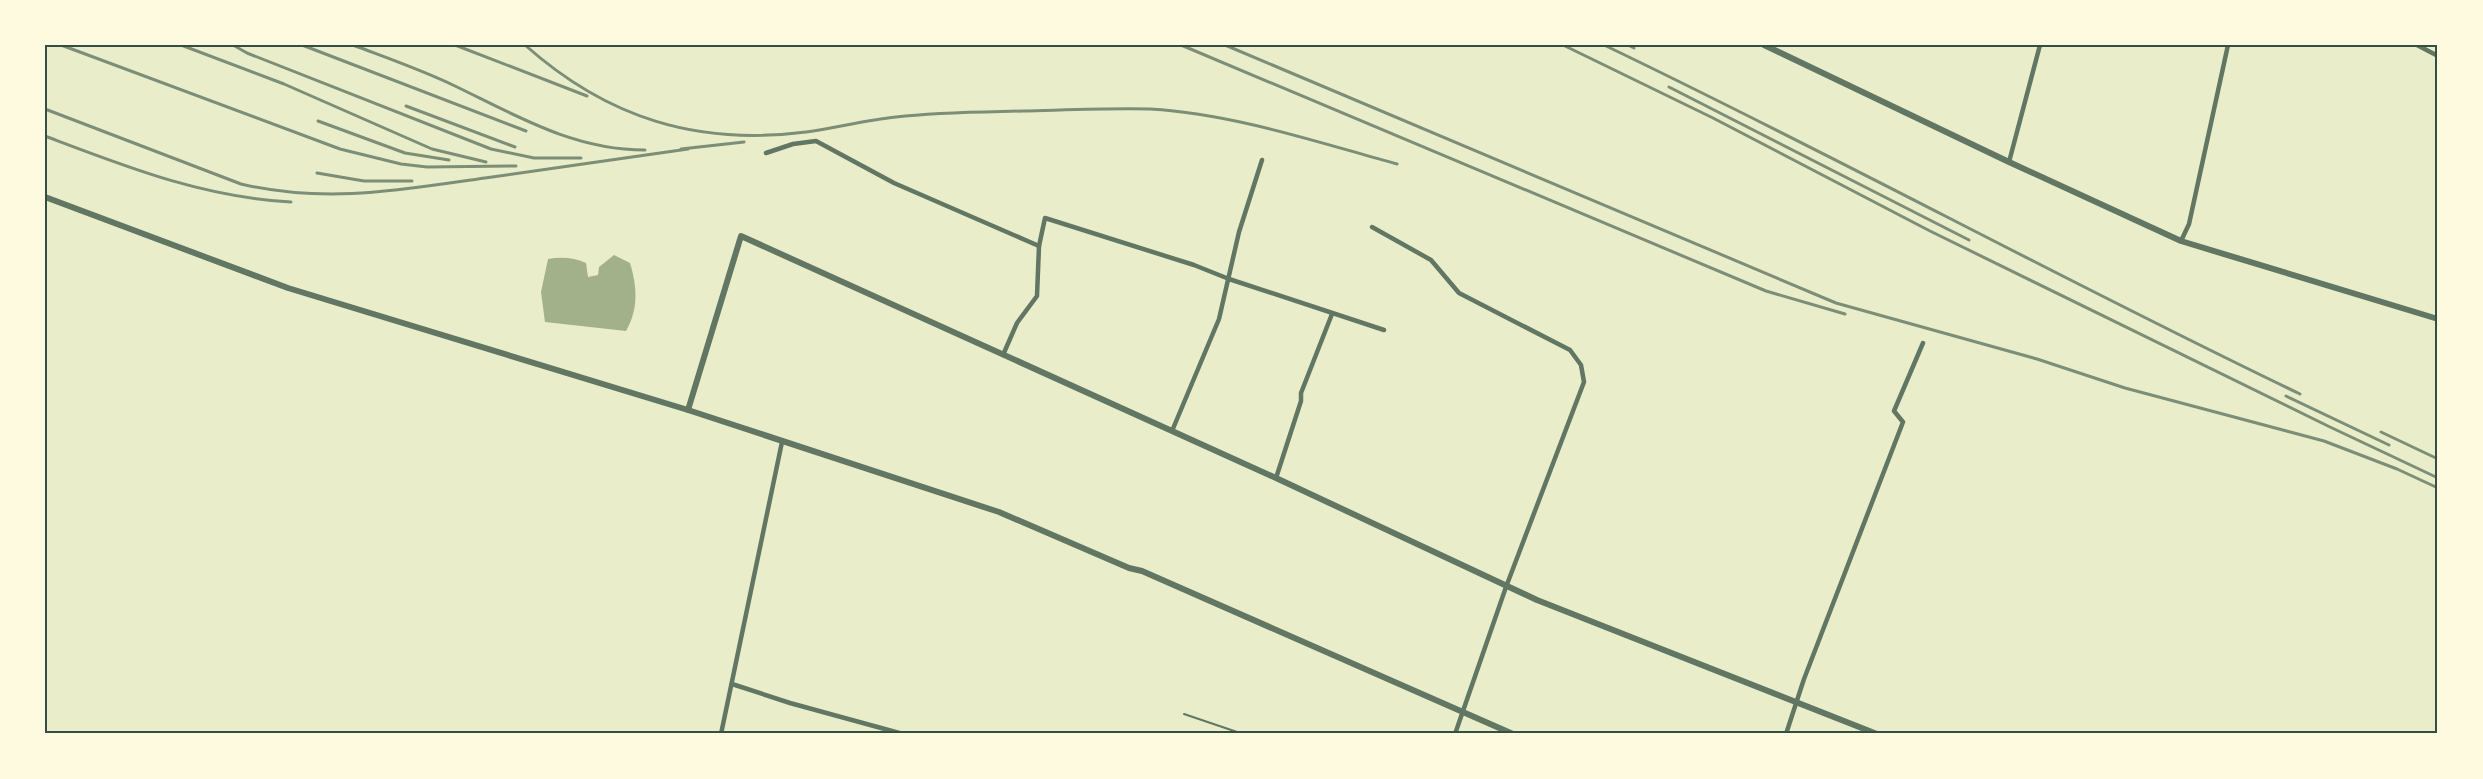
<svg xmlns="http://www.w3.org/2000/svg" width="2483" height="779" font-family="Manrope,sans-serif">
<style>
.water{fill:#a3b18a}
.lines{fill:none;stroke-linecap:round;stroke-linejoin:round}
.service{stroke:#617663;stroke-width:2}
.minor{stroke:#617663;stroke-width:4.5}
.tertiary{stroke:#617663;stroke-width:6}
.rail{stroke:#7c8e77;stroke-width:3}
.neatline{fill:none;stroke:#344e41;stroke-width:2}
</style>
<rect width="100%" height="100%" fill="#e9edc9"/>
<path class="water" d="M614,255L630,263C637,286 639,309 626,331L545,322L541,292L548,259C561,257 573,257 586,263L588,277L598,275L599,267Z"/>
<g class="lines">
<polyline class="service" points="1184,714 1243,734"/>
<g class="minor">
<polyline points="2417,45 2438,56"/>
<polyline points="766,153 793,144 816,141 894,183 1039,246"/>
<polyline points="2009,162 2040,45"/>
<polyline points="1372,227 1431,260 1459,293 1570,350 1581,365 1584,382 1506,587 1455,734"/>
<polyline points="2181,241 2189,224 2228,45"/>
<polyline points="1003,355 1017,323 1037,296 1039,246 1045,218 1194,265 1229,279 1384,330"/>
<polyline points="1172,431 1219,319 1239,232 1262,160"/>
<polyline points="1276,478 1301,401 1301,393 1332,314"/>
<polyline points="732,684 790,703 903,734"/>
<polyline points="721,734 782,442"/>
<polyline points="1786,734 1804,679 1903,422 1894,411 1923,343"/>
</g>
<g class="tertiary">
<polyline points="1764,45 2009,162 2181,241 2438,319"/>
<polyline points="45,197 288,288 688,410 999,512 1129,568 1142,571 1513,734"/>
<polyline points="688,410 741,236 1276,478 1537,600 1877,734"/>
</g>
<g class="rail">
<polyline points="61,45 340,149 401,164 427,167 516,166"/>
<polyline points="181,45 284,84 432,149 486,162"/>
<polyline points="233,45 247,53 491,149 534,158 581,158"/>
<polyline points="302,45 526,131"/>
<path d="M353,45C387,58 422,70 455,86C517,116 574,150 645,150"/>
<polyline points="455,45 587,96"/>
<path d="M525,45C607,118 697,146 806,132C836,128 865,120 896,117C938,112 980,112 1023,111C1065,110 1108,108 1150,109C1234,114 1317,142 1397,164"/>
<polyline points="1181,45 1766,291 1845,314"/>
<polyline points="1225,45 1836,303 2037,359 2125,388 2324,441 2397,469 2438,488"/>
<polyline points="1563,45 1713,118 1930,231 2330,427 2438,478"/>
<path d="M1604,45C1838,157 2066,282 2300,394"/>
<polyline points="1628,45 1634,48"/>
<polyline points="1669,87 1969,240"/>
<polyline points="406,106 515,147"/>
<path d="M45,109L241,184C326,204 400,190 485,178C553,168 620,159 688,149"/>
<polyline points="318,121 405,153 449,160"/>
<path d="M45,136C127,167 202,197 291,202"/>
<polyline points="681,149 744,142"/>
<polyline points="317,173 364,181 412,181"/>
<polyline points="2286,396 2389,445"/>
<polyline points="2381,432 2438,459"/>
</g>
</g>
<rect width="2483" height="779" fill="none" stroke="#fefae0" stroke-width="93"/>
<rect x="46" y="46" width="2390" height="686" class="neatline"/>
</svg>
